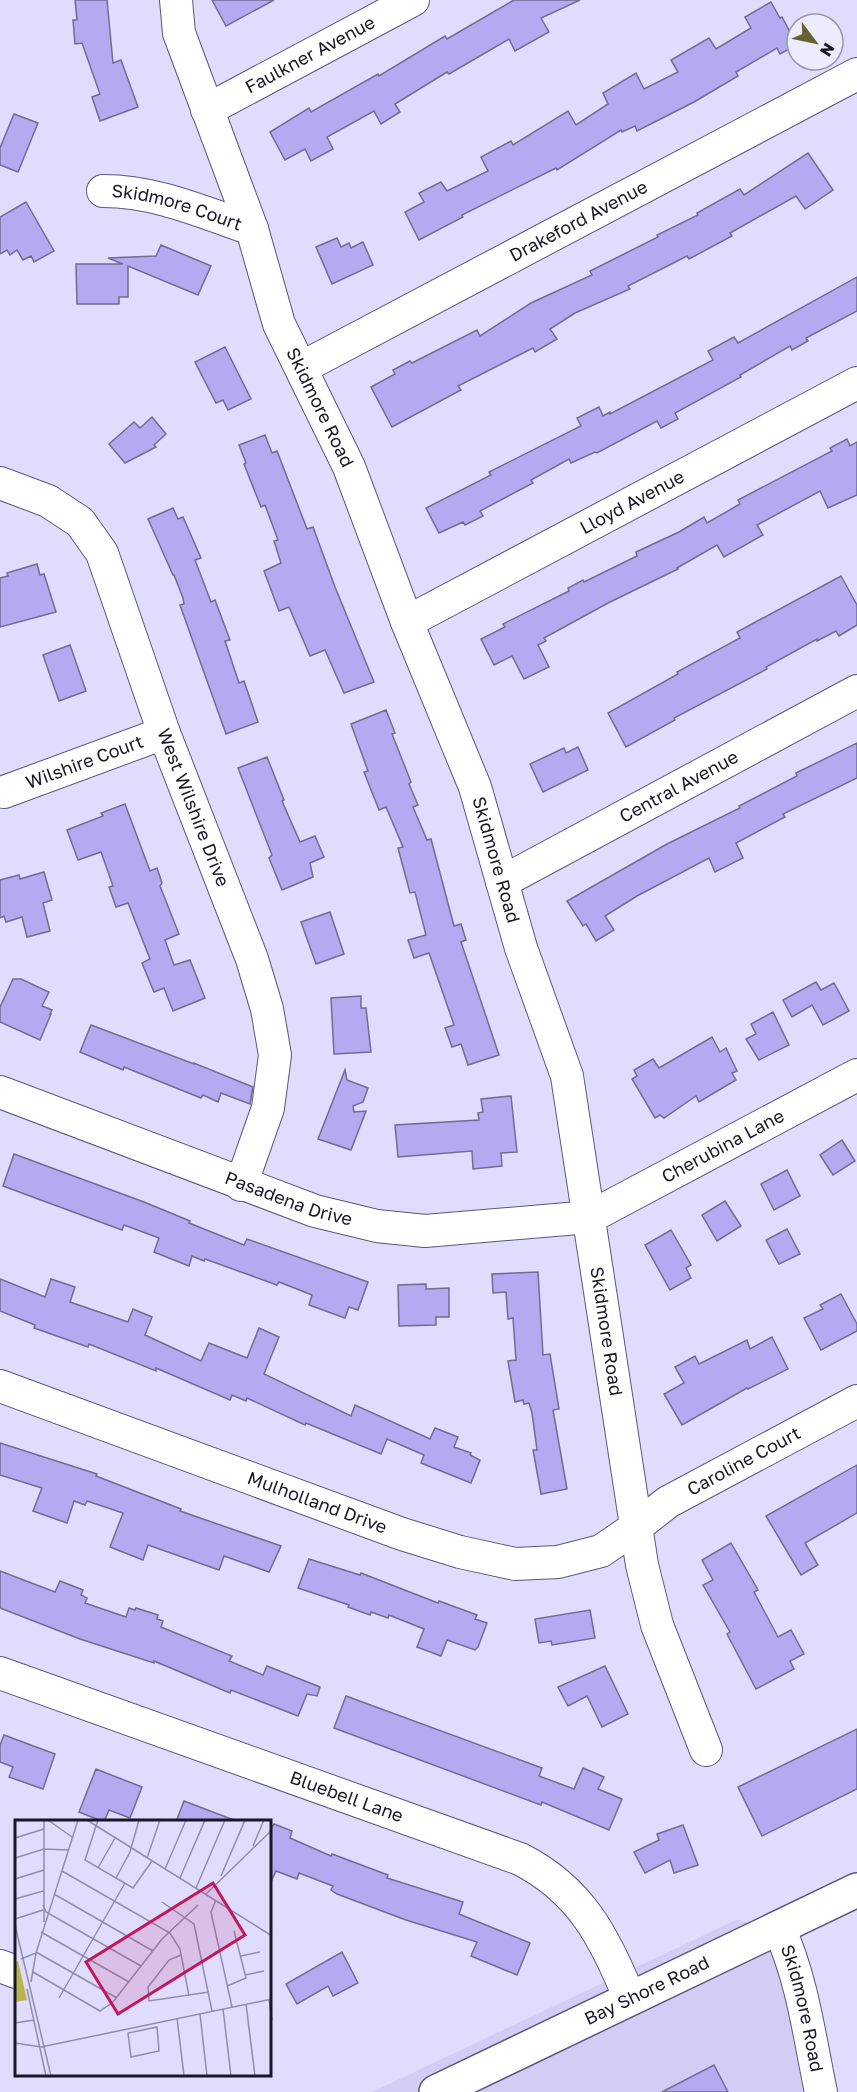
<svg xmlns="http://www.w3.org/2000/svg" width="857" height="2092" font-family="'Golos Text',sans-serif">
<style>
.built{fill:#d1cdf5}
.building{fill:#b3aaf2;stroke:#706c92;stroke-width:1.5}
.lines{fill:none;stroke-linecap:round;stroke-linejoin:round}
.minor-casing{stroke:#5b577c;stroke-width:34}
.major-casing{stroke:#5b577c;stroke-width:36}
.minor{stroke:#fff;stroke-width:32}
.major{stroke:#fff;stroke-width:33}
.labels{text-anchor:middle;stroke-width:4.5;stroke-linejoin:round;paint-order:stroke}
.street-label{font-size:18px;fill:#191726;stroke:#edecfd}
.inset-road{fill:none;stroke:#908da8;stroke-width:1.5}
.view{fill:#c2185b;fill-opacity:0.15;stroke:#c2185b;stroke-width:3}
.inset-edge{fill:none;stroke:#191726;stroke-width:3}
</style>
<rect width="100%" height="100%" fill="#dfdcfe"/>
<polygon class="built" points="736,1920 779,1928 813,2092 372,2092"/>
<g class="building">
<polygon points="75,0 107,0 113,63 121,60 138,107 100,121 92,97 100,94 82,43 75,44 73,20 77,20"/>
<polygon points="212,0 274,0 226,26"/>
<polygon points="514,0 580,0 541,18 549,32 515,51 509,39 449,74 447,72 395,104 400,112 381,124 374,111 327,137 333,149 311,161 305,149 285,160 270,132 309,108 311,112 378,74 379,76 445,36 447,39"/>
<polygon points="771,2 780,18 782,17 797,45 780,54 777,48 736,72 738,76 694,102 637,131 635,126 622,132 621,130 557,170 556,168 462,215 463,217 419,240 405,212 424,202 419,193 441,182 447,191 488,171 481,157 511,141 513,145 568,111 576,125 608,104 603,93 636,73 644,89 678,72 671,60 709,38 716,49 751,28 745,17"/>
<polygon points="14,114 38,123 18,172 0,165 0,148"/>
<polygon points="808,153 833,190 805,209 796,196 730,233 732,236 689,259 687,256 628,286 630,289 575,313 550,329 557,339 535,352 533,348 458,386 461,390 392,427 371,387 395,374 393,370 410,361 412,363 477,330 480,336 531,303 592,275 590,271 658,237 657,235 698,215 697,213 740,189 744,195"/>
<polygon points="26,202 54,251 34,262 31,256 23,260 17,250 10,255 7,250 0,254 0,217"/>
<polygon points="337,238 341,247 349,243 351,248 363,242 373,265 332,284 316,247"/>
<polygon points="161,245 211,266 198,295 128,266 128,297 119,297 119,304 77,304 76,264 123,264 108,258 156,256"/>
<polygon points="857,277 857,311 806,338 808,341 792,350 790,346 740,375 741,377 675,413 678,419 661,428 657,421 597,453 595,452 571,463 569,459 531,480 533,483 480,511 483,516 465,525 463,522 439,533 426,508 491,475 489,472 581,426 577,418 599,407 603,416 610,412 610,414 713,360 708,351 734,337 738,343"/>
<polygon points="225,347 251,399 228,410 223,400 216,403 195,362"/>
<polygon points="152,417 166,434 154,445 156,447 125,463 109,444 134,422 140,428"/>
<polygon points="265,435 272,453 277,451 307,529 313,527 335,587 374,682 344,693 325,650 310,656 289,607 279,611 264,571 281,563 274,541 278,540 265,505 261,507 244,464 246,463 239,445"/>
<polygon points="847,439 850,446 857,442 857,495 828,508 820,491 757,525 763,535 724,557 717,545 677,568 678,569 608,603 544,638 546,641 538,645 549,667 524,679 512,656 494,665 481,639 505,627 503,624 569,591 568,588 583,580 584,582 637,556 636,552 679,532 704,517 707,523 740,504 738,500 832,451 830,448"/>
<polygon points="173,508 178,519 183,517 201,558 195,560 211,602 215,600 230,640 225,641 239,683 244,681 258,722 226,734 180,605 184,604 183,598 174,575 173,575 148,519"/>
<polygon points="37,564 40,575 44,574 56,612 0,627 0,578 8,576 7,573"/>
<polygon points="841,576 857,605 857,625 839,636 836,631 817,641 817,639 766,667 767,669 674,718 675,720 626,747 608,713 678,674 677,672 740,638 737,632"/>
<polygon points="70,645 86,691 59,701 43,655"/>
<polygon points="386,710 395,733 392,734 411,782 409,784 418,805 413,807 427,840 431,839 454,926 461,924 466,940 461,942 499,1055 468,1065 461,1044 452,1047 445,1028 454,1025 429,953 414,958 408,940 426,935 415,892 410,893 398,848 403,847 386,807 379,810 364,772 368,771 351,724"/>
<polygon points="857,743 857,778 783,814 785,817 736,843 743,858 715,872 709,858 637,896 605,916 614,930 596,941 586,924 583,926 567,901 667,844 740,808 739,806 797,776 796,773"/>
<polygon points="578,747 588,770 543,792 530,764 564,748 566,753"/>
<polygon points="267,757 284,800 282,801 300,842 315,836 324,857 310,863 313,877 282,890 269,858 272,855 238,768"/>
<polygon points="125,804 150,871 157,868 162,883 160,886 179,934 165,940 174,965 190,960 205,998 173,1011 164,988 154,992 142,963 150,959 128,903 116,907 109,887 113,886 101,852 78,860 67,830 103,816 101,813"/>
<polygon points="44,872 52,900 43,903 50,931 27,937 22,917 6,922 4,916 0,918 0,880 19,875 20,879"/>
<polygon points="330,912 344,954 316,964 301,922"/>
<polygon points="13,979 21,979 49,992 42,1006 52,1010 50,1014 51,1014 40,1040 0,1022 0,1007"/>
<polygon points="816,982 821,990 834,983 849,1011 823,1025 812,1005 792,1017 783,1000"/>
<polygon points="361,996 361,1008 366,1008 371,1052 334,1054 331,998"/>
<polygon points="773,1012 789,1045 759,1060 746,1039 756,1034 751,1024"/>
<polygon points="91,1025 194,1064 194,1063 253,1087 250,1104 221,1093 218,1102 203,1095 201,1098 124,1067 123,1070 80,1052"/>
<polygon points="712,1037 720,1052 726,1048 737,1071 732,1073 736,1080 699,1102 696,1096 664,1118 660,1115 655,1118 632,1079 637,1076 634,1070 653,1059 659,1068"/>
<polygon points="345,1070 347,1080 368,1088 363,1102 353,1106 354,1112 366,1111 351,1150 318,1139"/>
<polygon points="511,1096 517,1152 501,1153 502,1166 473,1169 472,1151 398,1157 395,1125 479,1120 478,1113 483,1112 481,1099"/>
<polygon points="842,1140 855,1161 833,1175 820,1155"/>
<polygon points="14,1154 144,1202 190,1221 189,1223 244,1245 247,1239 368,1282 358,1310 349,1307 345,1318 309,1305 312,1295 279,1282 277,1285 205,1259 204,1261 192,1256 189,1266 154,1252 159,1238 124,1225 122,1230 3,1186"/>
<polygon points="787,1170 800,1196 774,1210 761,1184"/>
<polygon points="725,1201 741,1226 717,1241 702,1215"/>
<polygon points="787,1229 800,1254 779,1264 766,1240"/>
<polygon points="671,1230 691,1265 686,1268 691,1278 670,1290 645,1245"/>
<polygon points="538,1272 543,1355 550,1354 559,1409 553,1410 567,1489 541,1494 533,1450 537,1450 532,1413 529,1403 524,1404 523,1400 515,1402 508,1361 516,1360 513,1318 508,1319 506,1292 493,1293 492,1274"/>
<polygon points="0,1279 45,1297 51,1279 75,1287 70,1302 128,1322 133,1309 152,1317 145,1335 201,1361 209,1343 247,1358 259,1328 279,1337 264,1374 351,1416 355,1405 430,1439 435,1428 458,1437 454,1447 471,1453 470,1455 480,1460 471,1483 421,1463 424,1455 387,1439 381,1454 306,1423 305,1425 247,1398 246,1401 232,1395 230,1400 156,1368 156,1371 89,1344 88,1347 34,1328 35,1325 0,1311"/>
<polygon points="426,1284 426,1289 449,1288 449,1317 436,1317 436,1325 399,1326 398,1285"/>
<polygon points="841,1294 857,1324 857,1331 821,1350 804,1318 823,1309 820,1305"/>
<polygon points="772,1337 788,1369 748,1389 747,1388 682,1425 664,1394 684,1383 675,1367 695,1356 699,1364 747,1340 750,1349"/>
<polygon points="0,1443 97,1474 96,1476 181,1509 180,1511 281,1546 269,1572 224,1556 219,1570 148,1545 143,1560 110,1547 123,1513 87,1501 85,1505 74,1501 67,1523 33,1511 42,1488 0,1475"/>
<polygon points="857,1465 857,1513 805,1543 818,1565 801,1575 766,1516"/>
<polygon points="731,1543 758,1590 754,1592 778,1637 791,1630 804,1654 790,1661 794,1669 756,1689 727,1634 730,1632 703,1585 713,1580 702,1560"/>
<polygon points="309,1559 360,1575 361,1573 438,1603 439,1601 477,1615 475,1619 487,1623 478,1647 475,1650 447,1640 441,1656 417,1647 424,1629 389,1615 388,1618 371,1612 370,1615 348,1607 349,1605 298,1588"/>
<polygon points="0,1571 55,1592 60,1581 83,1590 81,1595 87,1598 85,1603 126,1617 129,1608 135,1610 136,1608 158,1615 157,1619 163,1621 161,1627 232,1656 229,1661 263,1675 267,1666 320,1687 317,1696 307,1694 298,1716 231,1690 230,1693 154,1661 154,1663 80,1639 0,1608"/>
<polygon points="590,1610 595,1638 552,1645 551,1641 539,1643 535,1619"/>
<polygon points="605,1666 628,1714 602,1727 587,1696 568,1706 558,1687"/>
<polygon points="346,1696 542,1768 539,1776 574,1789 583,1768 604,1777 598,1789 622,1799 609,1830 542,1802 541,1805 334,1728"/>
<polygon points="857,1729 857,1789 762,1836 738,1787"/>
<polygon points="4,1735 55,1754 43,1789 9,1777 13,1767 0,1762 0,1745"/>
<polygon points="96,1769 142,1787 130,1818 109,1810 104,1822 79,1812"/>
<polygon points="184,1801 234,1820 234,1822 176,1822"/>
<polygon points="274,1824 292,1831 290,1838 331,1856 332,1854 388,1875 387,1878 463,1902 459,1914 530,1943 517,1975 471,1956 477,1942 406,1920 337,1894 331,1890 333,1886 299,1873 297,1879 276,1871 270,1884 270,1830"/>
<polygon points="683,1825 698,1865 674,1873 670,1860 645,1873 634,1852 659,1840 657,1834"/>
<polygon points="342,1952 358,1983 333,1996 328,1986 297,2004 286,1984"/>
<polygon points="714,2065 728,2092 662,2092"/>
</g>
<g class="lines">
<g class="minor-casing">
<g id="minor">
<path id="s1" d="M176,0L179,33L252,229L279,324L349,467L407,622L475,787L521,948L567,1076L642,1565L657,1625L706,1750"/>
<path id="s2" d="M207,110L413,0"/>
<path id="s3" d="M103,191C156,191 202,212 252,229"/>
<path id="s4" d="M301,368L857,74"/>
<path id="s5" d="M0,483L48,501L80,522L102,553L164,733L252,959L267,1009L275,1055L268,1108L241,1185"/>
<path id="s6" d="M407,622L857,383"/>
<path id="s7" d="M4,792L164,733"/>
<path id="s8" d="M502,882L857,691"/>
<path id="s9" d="M0,1092L315,1211L377,1226L425,1231L590,1217L857,1075"/>
<path id="s10" d="M0,1386L402,1534L460,1552L515,1564L558,1562L601,1551L636,1527L668,1502L857,1401"/>
<path id="s11" d="M0,1673L520,1859C581,1890 605,1938 630,1999"/>
<path id="s12" d="M779,1928C803,1982 809,2035 821,2092"/>
<polyline points="0,1966 16,1972"/>
</g>
</g>
<g class="major-casing">
<g id="major">
<path id="s13" d="M436,2092L857,1890"/>
</g>
</g>
<use href="#minor" class="minor"/>
<use href="#major" class="major"/>
</g>
<g class="labels">
<g class="street-label">
<text dy="6" stroke="none"><textPath href="#s2" startOffset="117">Faulkner Avenue</textPath></text>
<text dy="6" stroke="none"><textPath href="#s3" startOffset="76">Skidmore Court</textPath></text>
<text dy="6" stroke="none"><textPath href="#s4" startOffset="314">Drakeford Avenue</textPath></text>
<text dy="6" stroke="none"><textPath href="#s1" startOffset="434">Skidmore Road</textPath></text>
<text dy="6" stroke="none"><textPath href="#s6" startOffset="255">Lloyd Avenue</textPath></text>
<text dy="6" stroke="none"><textPath href="#s7" startOffset="86">Wilshire Court</textPath></text>
<text dy="6" stroke="none"><textPath href="#s8" startOffset="201">Central Avenue</textPath></text>
<text dy="6" stroke="none"><textPath href="#s5" startOffset="398">West Wilshire Drive</textPath></text>
<text dy="6" stroke="none"><textPath href="#s1" startOffset="920">Skidmore Road</textPath></text>
<text dy="6" stroke="none"><textPath href="#s9" startOffset="765">Cherubina Lane</textPath></text>
<text dy="6" stroke="none"><textPath href="#s9" startOffset="308">Pasadena Drive</textPath></text>
<text dy="6" stroke="none"><textPath href="#s1" startOffset="1406">Skidmore Road</textPath></text>
<text dy="6" stroke="none"><textPath href="#s10" startOffset="802">Caroline Court</textPath></text>
<text dy="6" stroke="none"><textPath href="#s10" startOffset="338">Mulholland Drive</textPath></text>
<text dy="6" stroke="none"><textPath href="#s11" startOffset="368">Bluebell Lane</textPath></text>
<text dy="6" stroke="none"><textPath href="#s13" startOffset="234">Bay Shore Road</textPath></text>
<text dy="6" stroke="none"><textPath href="#s12" startOffset="84">Skidmore Road</textPath></text>
</g>
</g>
<g transform="translate(15 1820)">
<rect width="256" height="256" fill="#dfdcfe"/>
<path d="M3,141L12,180L0,182V142Z" fill="#b6b64d"/>
<path class="inset-road" d="M33,0L57,17M72,0L257,116M83,0L70,40L118,68L137,41M0,18L29,9M238,26L249,0M0,38L29,29L53,30M132,38L145,0M83,48L100,18M150,49L171,0M47,51L155,113L165,129L174,176M206,56L230,0M101,58L115,32L124,0M165,58L190,0M0,59L29,50M181,68L210,0M39,74L138,131M191,74L257,10M0,79L28,71M201,80L196,92L217,187M147,82L179,104L197,191M28,85L31,92L126,146M0,99L28,90M29,102V0M0,105L36,256M26,112L114,162M21,132L102,178M166,135L154,140L133,167L134,181L194,172M226,136L245,132M6,139L21,133L63,0M18,152L85,191L98,182L147,119L183,85M230,155L249,151M16,162L21,133M212,166L231,158L219,111M12,169L31,256M44,178L110,63M254,179L257,200M231,184L240,256M208,189L216,256M185,194L192,256M162,198L169,256M0,203L19,200M142,207L144,231L116,237L113,213ZM0,223L26,227L257,179"/>
<path class="view" d="M198,63L230,115L103,194L71,142Z"/>
<rect width="256" height="256" class="inset-edge"/>
</g>
<g transform="translate(815 42) rotate(122)"><circle r="28" fill="#edecfd" stroke="#9897a7" stroke-width="1.5"/>
<path d="M0-4.5L10 22L0 15L-10 22Z" fill="#636330"/>
<text y="-9" font-size="16" font-weight="bold" text-anchor="middle" fill="#191726">N</text>
</g>
</svg>
